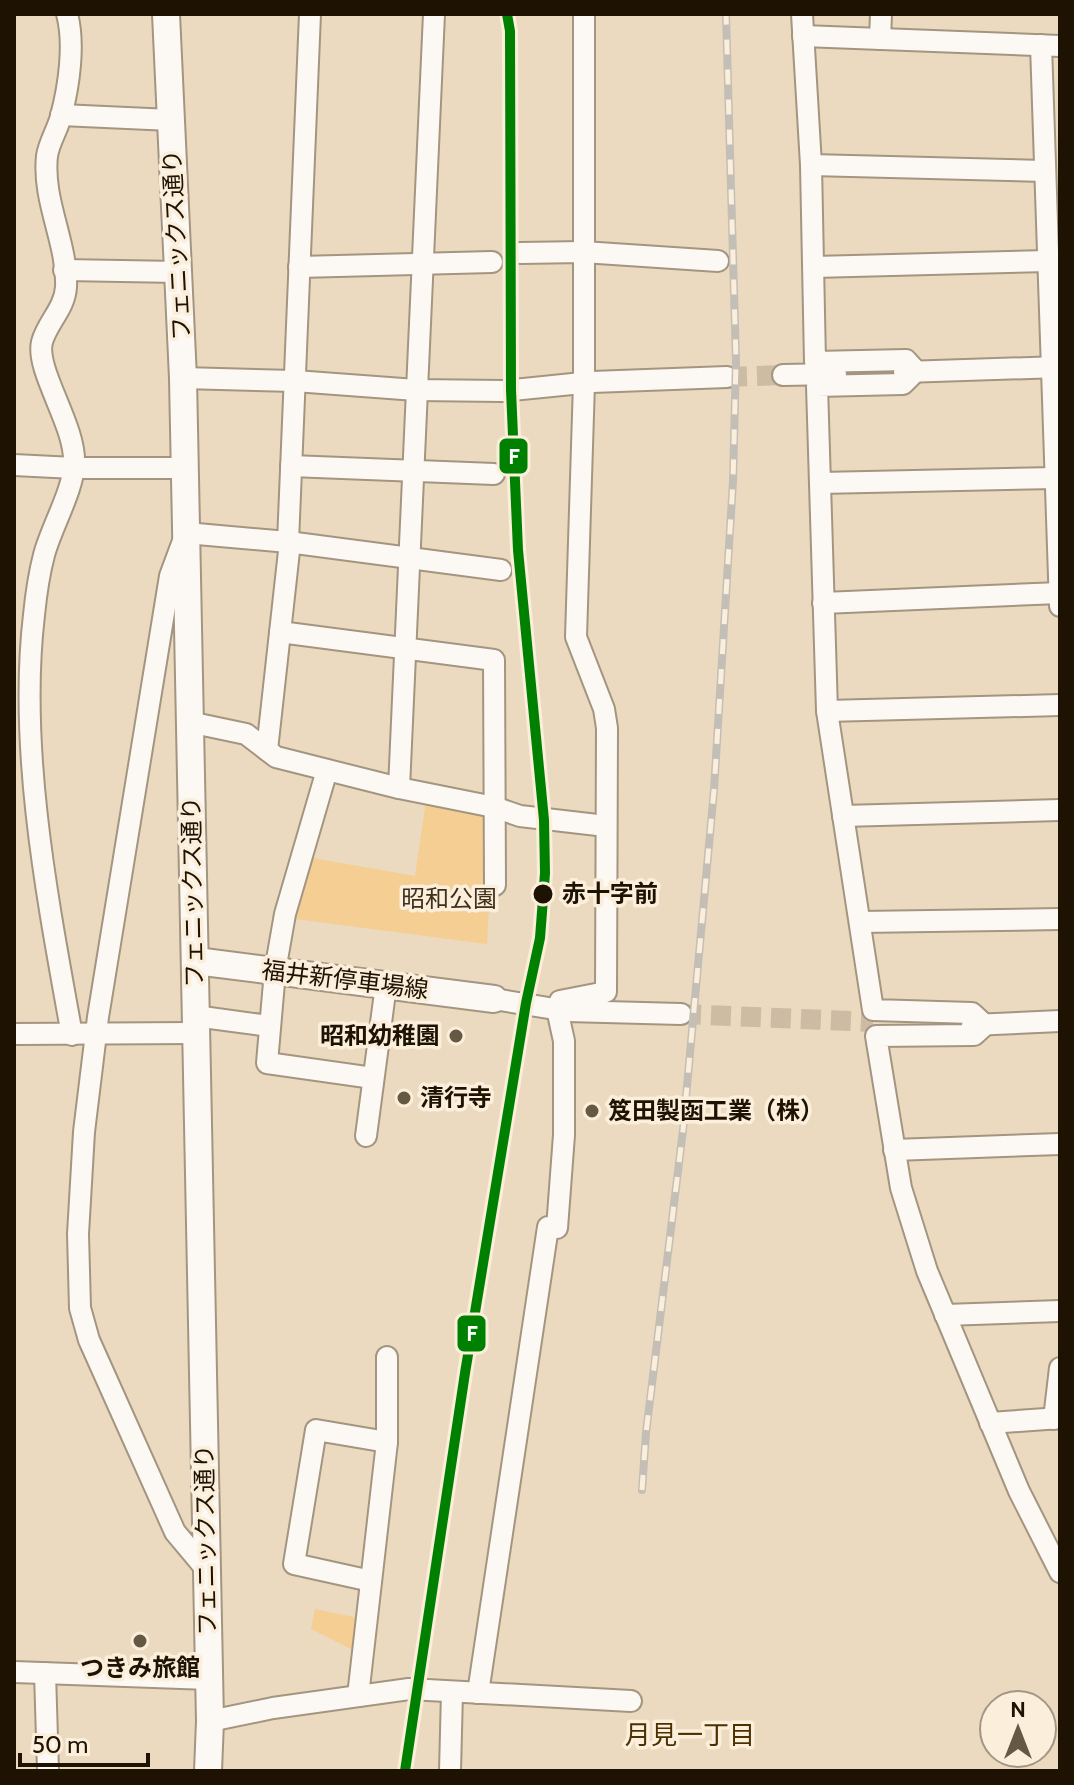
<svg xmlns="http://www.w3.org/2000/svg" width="1074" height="1785" font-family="Cabin,'Noto Sans JP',sans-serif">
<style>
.green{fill:#f4ce92}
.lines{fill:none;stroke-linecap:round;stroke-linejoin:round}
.minor-tunnel{stroke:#ccbca3;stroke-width:20;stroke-dasharray:20 10;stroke-linecap:butt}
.minor-casing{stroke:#a39580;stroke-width:24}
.major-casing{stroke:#a39580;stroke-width:30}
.minor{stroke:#fcf9f5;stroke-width:20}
.major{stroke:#fcf9f5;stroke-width:26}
.rail-casing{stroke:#c3bfb7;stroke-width:8}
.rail{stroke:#fbeedb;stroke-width:5;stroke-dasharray:15;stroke-linecap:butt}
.rail-1-casing{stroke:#fbeedb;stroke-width:16}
.rail-1{stroke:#008000;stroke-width:10}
.stop-dot{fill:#1e1302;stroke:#fbeedb;stroke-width:3}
.poi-dot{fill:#665944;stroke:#fbeedb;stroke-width:3}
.labels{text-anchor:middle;stroke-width:7;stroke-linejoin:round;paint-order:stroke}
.street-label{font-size:24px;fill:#1e1302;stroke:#fbeedb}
.stop-label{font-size:24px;font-weight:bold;fill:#1e1302;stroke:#fbeedb;text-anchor:start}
.park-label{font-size:24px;fill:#3e301b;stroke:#fbeedb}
.poi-label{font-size:24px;font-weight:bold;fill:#1e1302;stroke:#fbeedb;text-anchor:start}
.neighbourhood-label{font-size:26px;fill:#4c3100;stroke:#fbeedb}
.line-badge{stroke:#fbeedb;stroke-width:3}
.badge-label{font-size:22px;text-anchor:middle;font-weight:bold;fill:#fff}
</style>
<rect width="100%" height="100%" fill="#ebdabf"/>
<g class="green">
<polygon points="426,801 494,812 487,944 295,919 307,857 415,876"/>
<polygon points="315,1609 363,1619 359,1653 311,1629"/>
</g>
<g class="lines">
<g class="minor-tunnel">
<polyline points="727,377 783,375"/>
<polyline points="681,1014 873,1022"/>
</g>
<g class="minor-casing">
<g id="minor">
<path d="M67,14C75,44 69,86 61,116C58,129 49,142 47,156C42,201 68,244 66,287C65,308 47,323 42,342C35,370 76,426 74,463C74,489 51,528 44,555C39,574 36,595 34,615C18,750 48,902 72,1035"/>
<polyline points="802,14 811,165 815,362 906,360 916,371 903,384 817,386 827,711 873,1010 972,1013 985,1025"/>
<polyline points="803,36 1060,46"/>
<polyline points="880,39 881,14"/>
<polyline points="1041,45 1060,606"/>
<polyline points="61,115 171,120"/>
<polyline points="811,165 1045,171"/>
<polyline points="520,253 583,252 718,261"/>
<polyline points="299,267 492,262"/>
<polyline points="814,267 1048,261"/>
<polyline points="64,270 178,272"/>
<polyline points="904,372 1060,367"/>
<polyline points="783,375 836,374"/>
<polyline points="183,378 295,381 416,390 503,391 592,382 727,377"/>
<polyline points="14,465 74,468 185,468"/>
<polyline points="291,466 494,474"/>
<polyline points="820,483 1056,478"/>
<polyline points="288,542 310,14"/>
<polyline points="823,603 1060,593"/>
<polyline points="280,632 494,660 495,885"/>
<polyline points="827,711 1060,705"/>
<polyline points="189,722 246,734 276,757 399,788 494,807 520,816 606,826"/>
<polyline points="267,750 290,542"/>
<polyline points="327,770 285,914 275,971 267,1063 373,1078"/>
<polyline points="399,788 434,14"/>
<polyline points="843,816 1060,810"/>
<polyline points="860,922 1060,919"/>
<polyline points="494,999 567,1011 681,1014"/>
<polyline points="195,1016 269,1026"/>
<polyline points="972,1025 1060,1021"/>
<polyline points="985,1025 974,1035 876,1036 901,1188 927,1271 1019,1491 1060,1572"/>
<polyline points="14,1034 195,1033"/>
<polyline points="366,1136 386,985"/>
<polyline points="894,1150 1060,1144"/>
<polyline points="945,1315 1060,1311"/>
<polyline points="1054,1419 1060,1368"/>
<polyline points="990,1423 1060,1418"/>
<polyline points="206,1569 175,1532 89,1340 80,1308 78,1234 84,1132 98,1017 170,576 186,533 288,542 501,570"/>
<polyline points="371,1581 294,1564 316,1430 387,1442"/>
<polyline points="14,1672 209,1679"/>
<polyline points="45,1673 48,1771"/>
<polyline points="478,1693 548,1227 557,1228 564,1135 564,1041 557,1009 560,1001 606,992 607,728 604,709 576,637 584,383 584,14"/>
<polyline points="358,1696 387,1442 387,1357"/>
<polyline points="210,1721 273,1708 409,1689 631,1701"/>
<polyline points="450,1771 452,1692"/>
</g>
</g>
<g class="major-casing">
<g id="major">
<polyline points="166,14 183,378 210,1721 208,1771"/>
<polyline points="196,961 494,999"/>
</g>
</g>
<use href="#minor" class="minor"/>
<use href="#major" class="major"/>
<g class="rail-casing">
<polyline id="rail" points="642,1490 646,1433 683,1130 714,790 733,481 736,361 726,14"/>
</g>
<use href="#rail" class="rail"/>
<g class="rail-1-casing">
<polyline id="rail-1" points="405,1771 465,1373 526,1003 540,938 545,873 544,820 518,550 511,390 510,31 507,14"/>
</g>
<use href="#rail-1" class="rail-1"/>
</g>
<circle class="stop-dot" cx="543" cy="894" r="11"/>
<g class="poi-dot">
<circle cx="456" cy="1036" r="8"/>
<circle cx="404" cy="1098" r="8"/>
<circle cx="592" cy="1111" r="8"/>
<circle cx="140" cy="1641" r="8"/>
</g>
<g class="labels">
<g class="street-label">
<text transform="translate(177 245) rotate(-93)" y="8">フェニックス通り</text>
<text transform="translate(193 892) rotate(-91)" y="8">フェニックス通り</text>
<text transform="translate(345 980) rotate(7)" y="8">福井新停車場線</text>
<text transform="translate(206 1540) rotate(-91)" y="8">フェニックス通り</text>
</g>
<g class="stop-label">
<text x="562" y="902">赤十字前</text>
</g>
<g class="park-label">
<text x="449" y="907">昭和公園</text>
</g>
<g class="poi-label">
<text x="440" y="1044" text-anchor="end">昭和幼稚園</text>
<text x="420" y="1106">清行寺</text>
<text x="608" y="1119">笈田製函工業（株）</text>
<text x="140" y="1676" text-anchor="middle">つきみ旅館</text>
</g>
<g class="neighbourhood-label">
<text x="690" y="1744">月見一丁目</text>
</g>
</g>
<g class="line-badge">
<rect x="498" y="437" width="31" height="38" rx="8" fill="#008000"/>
<rect x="456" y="1314" width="31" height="39" rx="8" fill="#008000"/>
</g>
<g class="badge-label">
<text x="514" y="464">F</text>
<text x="472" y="1341">F</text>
</g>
<rect width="1074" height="1785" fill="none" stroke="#1e1302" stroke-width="32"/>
<g transform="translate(1018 1729)"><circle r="38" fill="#fbeedb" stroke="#a39684" stroke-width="2"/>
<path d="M0-6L14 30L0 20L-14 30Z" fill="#665944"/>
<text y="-12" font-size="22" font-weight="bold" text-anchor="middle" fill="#1e1302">N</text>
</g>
<path d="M20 1753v12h128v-12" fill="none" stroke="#1e1302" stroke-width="4"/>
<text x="32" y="1753" font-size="24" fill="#1e1302" stroke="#fbeedb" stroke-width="6" paint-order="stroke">50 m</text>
</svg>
